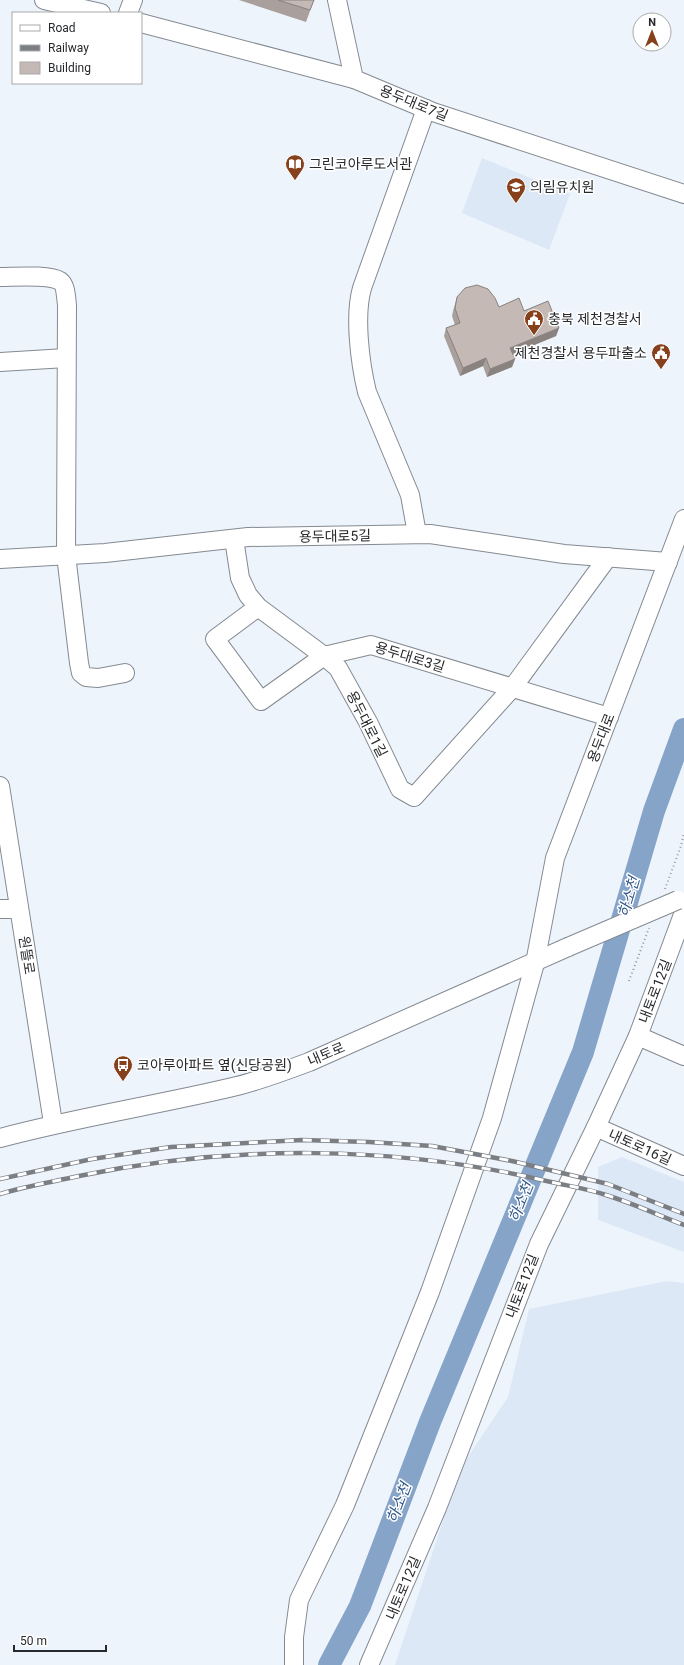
<svg xmlns="http://www.w3.org/2000/svg" width="684" height="1665" font-family="Roboto,'Noto Sans KR',sans-serif">
<style>
.built{fill:#dce8f6}
.lines{fill:none;stroke-linecap:round;stroke-linejoin:round}
.river{stroke:#86a3c8;stroke-width:22}
.minor-casing{stroke:#848a91;stroke-width:20}
.path{stroke:#93989e;stroke-width:2;stroke-dasharray:1 3;stroke-linecap:butt}
.minor{stroke:#fff;stroke-width:18}
.rail-casing{stroke:#7b7f84;stroke-width:4.5}
.rail{stroke:#fff;stroke-width:3;stroke-dasharray:9;stroke-linecap:butt}
.minor-bridge-casing{stroke:#848a91;stroke-width:20;stroke-linecap:butt}
.minor-bridge{stroke:#fff;stroke-width:18}
.wall{fill:#a99f9c}
.shaded-wall{fill:#89827f}
.building{fill:#c4b9b5;stroke:#89827f}
.labels{text-anchor:middle;stroke-width:3;stroke-linejoin:round;paint-order:stroke}
.street-label{font-size:14px;fill:#27292c;stroke:#fff}
.poi-label{font-size:14px;fill:#27292c;stroke:#fff;text-anchor:start}
.water-label{font-size:15px;font-style:italic;fill:#31598a;stroke:#fff}
</style>
<rect width="100%" height="100%" fill="#edf4fc"/>
<g class="built">
<polygon points="482,158 570,194 549,250 462,213"/>
<polygon points="622,1157 684,1182 684,1252 598,1220 598,1167"/>
<polygon points="667,1281 684,1283 684,1665 395,1665 461,1467 508,1397 529,1309"/>
</g>
<g class="lines">
<polyline class="river" points="329,1665 360,1606 430,1422 583,1052 654,811 684,729"/>
<g class="minor-casing">
<g id="minor">
<polyline points="44,0 101,13"/>
<polyline points="337,0 354,79"/>
<polyline points="128,13 133,0"/>
<polyline points="141,23 354,79 433,112 684,194"/>
<path d="M0,277C14,277 49,274 60,281C66,285 66,298 67,305L66,555L79,663L81,673L86,677L98,678L125,673"/>
<polyline points="0,362 66,358"/>
<path d="M417,534L410,495L367,392C360,363 354,316 362,288L426,109"/>
<polyline points="234,539 240,578 248,595 258,607 324,656 338,668 368,722 400,789 414,797 513,687 608,557"/>
<polyline points="0,559 105,553 248,537 430,534 564,554 668,562"/>
<polyline points="258,607 215,639 261,701 324,656 371,645 609,717"/>
<polyline points="0,786 53,1123"/>
<polyline points="0,909 19,909"/>
<polyline points="638,1036 684,1056"/>
<polyline points="596,1127 684,1166"/>
<path d="M0,1138C78,1117 158,1105 237,1086C261,1080 285,1071 309,1062L568,947"/>
<polyline points="294,1665 294,1637 299,1600 345,1505 430,1292 492,1118 535,963 555,858 684,519"/>
<polyline points="369,1665 437,1508 539,1244 596,1127 638,1036 684,912"/>
</g>
</g>
<g class="path">
<polyline points="665,889 681,846 684,833"/>
<polyline points="629,981 649,928"/>
</g>
<use href="#minor" class="minor"/>
<g class="rail-casing">
<g id="rail">
<polyline points="0,1179 92,1159 171,1147 302,1140 369,1142 432,1146 512,1161 608,1184 684,1214"/>
<path d="M0,1194C26,1186 52,1182 79,1176C235,1144 396,1145 551,1182C569,1186 588,1189 606,1195C632,1203 658,1215 684,1225"/>
</g>
</g>
<use href="#rail" class="rail"/>
<g class="minor-bridge-casing">
<polyline id="minor-bridge" points="568,947 678,900"/>
</g>
<use href="#minor-bridge" class="minor-bridge"/>
</g>
<g class="wall">
<polygon points="239,0 314,0 306,22"/>
<polygon points="457,297 499,307 524,311 559,328 556,336 513,354 515,359 512,367 487,377 483,366 460,376 444,336 446,328 455,325 452,316 453,311"/>
</g>
<g class="shaded-wall">
<polygon points="559,328 556,336 507,356 510,348"/>
<polygon points="486,358 483,366 460,376 463,368"/>
<polygon points="515,359 512,367 487,377 490,369"/>
</g>
<g class="building">
<polygon points="278,0 314,0 310,10"/>
<polygon points="477,285 488,289 495,298 499,307 519,298 524,311 548,301 559,328 510,348 515,359 490,369 486,358 463,368 446,328 460,323 455,308 456,303 457,297 465,288"/>
</g>
<defs>
<g id="library-pin" transform="scale(1)"><path d="M0 17L-7.5 6A9.5 9.5 0 1 1 7.5 6Z" fill="#86401b" stroke="#fff"/><path d="M-6-4Q-3-5.5-.7-3.5V5Q-3 3-6 4ZM6-4Q3-5.5 .7-3.5V5Q3 3 6 4Z" fill="#fff"/></g>
<g id="school-pin" transform="scale(1)"><path d="M0 17L-7.5 6A9.5 9.5 0 1 1 7.5 6Z" fill="#86401b" stroke="#fff"/><path d="M0-5L7-2L0 1L-7-2ZM-4 1L0 2.5L4 1V4Q0 6-4 4Z" fill="#fff"/></g>
<g id="civic-pin" transform="scale(1)"><path d="M0 17L-7.5 6A9.5 9.5 0 1 1 7.5 6Z" fill="#86401b" stroke="#fff"/><path d="M-.6-6.5H3V-4.5H.6V-3L4-1V1h2V6H-6V1h2V-1L-.6-3ZM-1.2 2.5V6h2.4V2.5Z" fill="#fff"/></g>
<g id="bus-pin" transform="scale(1)"><path d="M0 17L-7.5 6A9.5 9.5 0 1 1 7.5 6Z" fill="#86401b" stroke="#fff"/><path d="M-5-6H5V4H4V6H2V4H-2V6H-4V4H-5ZM-3.5-4V0h7V-4ZM-3.5 1.2v1.5H-2V1.2ZM2 1.2v1.5H3.5V1.2Z" fill="#fff"/></g>
</defs>
<g fill-rule="evenodd">
<use href="#library-pin" x="295" y="164"/>
<use href="#school-pin" x="516" y="187"/>
<use href="#civic-pin" x="534" y="319"/>
<use href="#civic-pin" x="661" y="353"/>
<use href="#bus-pin" x="123" y="1065"/>
</g>
<g class="labels">
<g class="street-label">
<text transform="translate(414 103) rotate(22)" y="5">용두대로7길</text>
<text transform="translate(335 536) rotate(-1)" y="5">용두대로5길</text>
<text transform="translate(410 657) rotate(17)" y="5">용두대로3길</text>
<text transform="translate(367 724) rotate(63)" y="5">용두대로1길</text>
<text transform="translate(601 738) rotate(-69)" y="5">용두대로</text>
<text transform="translate(27 955) rotate(81)" y="5">원뜰로</text>
<text transform="translate(655 991) rotate(-69)" y="5">내토로12길</text>
<text transform="translate(326 1054) rotate(-23)" y="5">내토로</text>
<text transform="translate(640 1147) rotate(24)" y="5">내토로16길</text>
<text transform="translate(522 1286) rotate(-69)" y="5">내토로12길</text>
<text transform="translate(403 1588) rotate(-67)" y="5">내토로12길</text>
</g>
<g class="poi-label">
<text x="309" y="169">그린코아루도서관</text>
<text x="530" y="192">의림유치원</text>
<text x="548" y="324">충북 제천경찰서</text>
<text x="647" y="358" text-anchor="end">제천경찰서 용두파출소</text>
<text x="137" y="1070">코아루아파트 옆(신당공원)</text>
</g>
<g class="water-label">
<text transform="translate(629 897) rotate(-74)" y="5">하소천</text>
<text transform="translate(521 1202) rotate(-68)" y="5">하소천</text>
<text transform="translate(399 1503) rotate(-69)" y="5">하소천</text>
</g>
</g>
<rect x="12" y="12" width="130" height="72" fill="#ffffff" stroke="#a9a9ab"/>
<rect x="20" y="25" width="20" height="6" fill="#ffffff" stroke="#a9a9ab"/>
<text x="48" y="32" font-size="12" fill="#27292c">Road</text>
<rect x="20" y="45" width="20" height="6" fill="#7b7f84" stroke="#a9a9ab"/>
<text x="48" y="52" font-size="12" fill="#27292c">Railway</text>
<rect x="20" y="62" width="20" height="12" fill="#c4b9b5" stroke="#a9a9ab"/>
<text x="48" y="72" font-size="12" fill="#27292c">Building</text>
<g transform="translate(652 32)"><circle r="19" fill="#ffffff" stroke="#a9a9ab"/>
<path d="M0-3L7 15L0 10L-7 15Z" fill="#86401b"/>
<text y="-6" font-size="11" font-weight="bold" text-anchor="middle" fill="#27292c">N</text>
</g>
<path d="M14 1645v6h92v-6" fill="none" stroke="#27292c" stroke-width="2"/>
<text x="20" y="1645" font-size="12" fill="#27292c" stroke="#ffffff" stroke-width="3" paint-order="stroke">50 m</text>
</svg>
